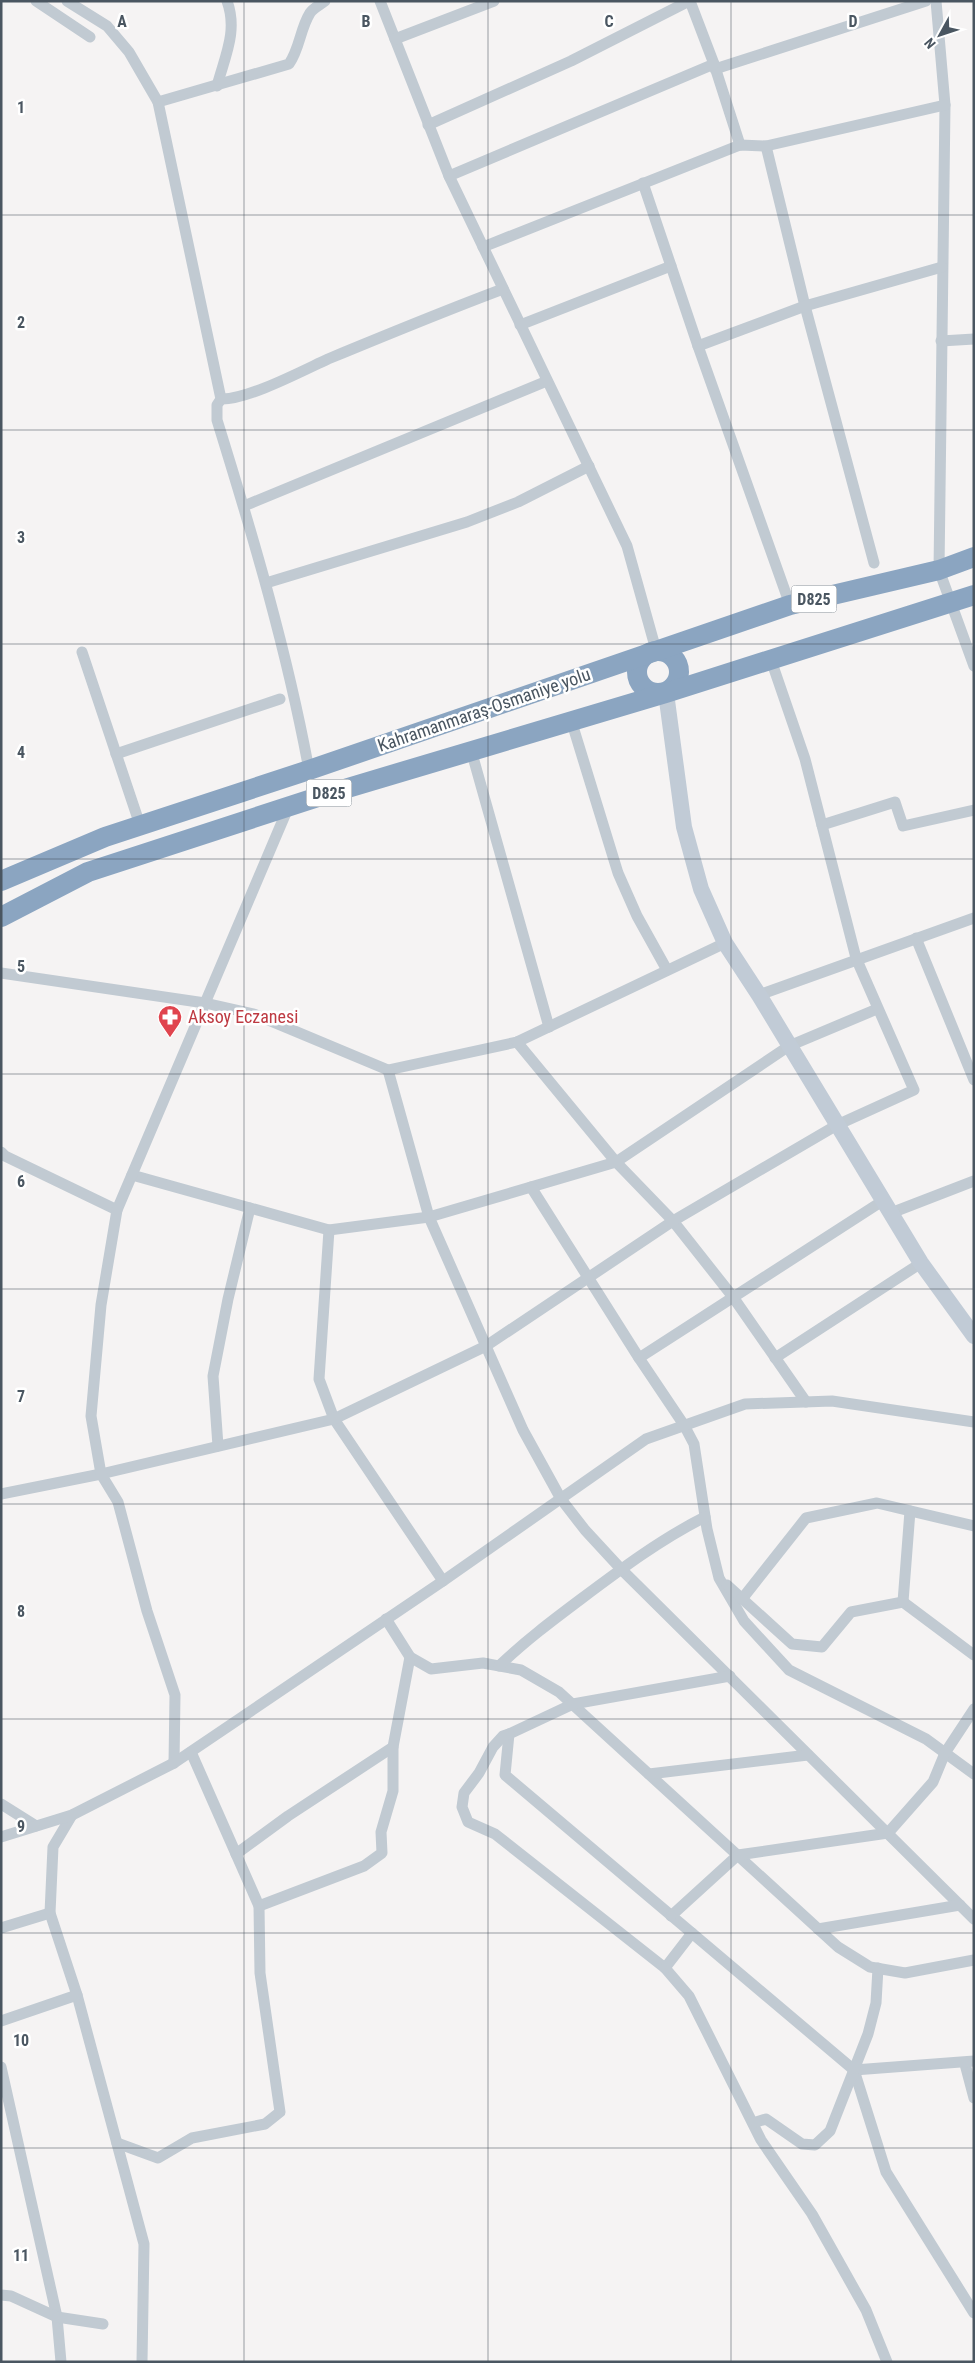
<svg xmlns="http://www.w3.org/2000/svg" width="975" height="2363" font-family="'Roboto Condensed',sans-serif">
<style>
.lines{fill:none;stroke-linecap:round;stroke-linejoin:round}
.street{stroke:#c1cad2;stroke-width:11}
.secondary{stroke:#c1cbd6;stroke-width:16}
.highway{stroke:#8ba5c1;stroke-width:20}
.grid{fill:none;stroke:#4a5661;stroke-width:1;stroke-opacity:0.55}
.labels{text-anchor:middle;stroke-width:5;stroke-linejoin:round;paint-order:stroke}
.shield{fill:#fff;stroke:#808990;stroke-width:1}
.shield-label{font-size:16px;font-weight:bold;fill:#4a5661}
.street-label{font-size:18px;fill:#4a5661;stroke:#fff}
.health-label{font-size:18px;fill:#be3a42;stroke:#fff;text-anchor:start}
.grid-label{font-size:16px;text-anchor:middle;font-weight:bold;fill:#4a5661;stroke:#fff;stroke-width:5;stroke-linejoin:round;paint-order:stroke}
</style>
<rect width="100%" height="100%" fill="#f5f3f3"/>
<g class="lines">
<g class="street">
<polyline points="36,1 90,37"/>
<path d="M67,1L107,26L129,52L158,102L221,399L217,405V420C253,536 287,651 309,770"/>
<polyline points="380,1 449,176 627,546 656,650"/>
<polyline points="690,1 714,64 740,145"/>
<polyline points="936,1 945,105 939,570 974,666"/>
<polyline points="395,39 494,1"/>
<polyline points="715,69 926,1"/>
<path d="M217,86C225,56 238,31 227,1"/>
<path d="M158,102L289,64C300,48 300,29 310,13C313,8 320,5 325,1"/>
<polyline points="428,125 571,61 689,1"/>
<polyline points="766,146 805,306 874,563"/>
<polyline points="449,176 714,64"/>
<polyline points="643,183 698,346 790,605"/>
<polyline points="483,247 740,145 766,146 945,105"/>
<polyline points="520,325 671,266"/>
<polyline points="941,341 974,339"/>
<polyline points="698,346 805,306 942,267"/>
<path d="M221,399C247,400 302,371 328,359C386,335 444,311 503,289"/>
<polyline points="244,506 547,381"/>
<polyline points="266,583 467,522 518,502 589,466"/>
<polyline points="82,652 140,825"/>
<polyline points="571,720 618,873 637,916 667,970"/>
<polyline points="471,750 549,1027"/>
<polyline points="116,754 280,699"/>
<polyline points="822,825 895,802 903,826 974,810"/>
<polyline points="916,938 974,1080"/>
<polyline points="1,973 205,1003 254,1014 388,1070 517,1042 725,943"/>
<polyline points="759,995 974,918"/>
<polyline points="517,1042 616,1162 673,1221 733,1297 806,1402"/>
<polyline points="388,1070 429,1217 523,1430 561,1499 585,1530 621,1569 974,1919"/>
<polyline points="1,1152 5,1156 117,1210"/>
<polyline points="132,1175 329,1230 429,1217 616,1162 789,1046 877,1009"/>
<polyline points="531,1187 639,1358 684,1425 694,1444 707,1529 719,1578 744,1621 789,1670 926,1739 974,1774"/>
<polyline points="891,1213 974,1181"/>
<polyline points="329,1230 319,1379 334,1419 443,1581"/>
<polyline points="639,1358 884,1200"/>
<polyline points="775,1358 921,1263"/>
<polyline points="218,1446 213,1376 228,1299 250,1208"/>
<polyline points="1,1494 101,1474 334,1419 486,1346 673,1221 837,1125 914,1090 856,958 805,759 771,660"/>
<polyline points="727,1585 792,1644 822,1647 851,1612 903,1602 974,1655"/>
<polyline points="742,1599 806,1518 877,1503 974,1526"/>
<polyline points="903,1602 910,1511"/>
<polyline points="386,1619 410,1657 431,1669 483,1663 521,1670 559,1692 838,1947 870,1967 905,1973 974,1960"/>
<path d="M499,1666C525,1641 553,1620 581,1599C621,1569 661,1539 705,1517"/>
<polyline points="730,1676 573,1704 509,1734 505,1775 854,2070 886,2172 974,2313"/>
<polyline points="509,1734 503,1736 493,1747 479,1773 464,1793 462,1807 468,1822 495,1834 665,1968 689,1996 761,2140 812,2214 866,2310 887,2362"/>
<polyline points="174,1763 175,1695 147,1611 118,1502 101,1474 91,1416 101,1305 117,1210 288,808"/>
<polyline points="649,1774 808,1755"/>
<polyline points="1,1804 36,1826"/>
<polyline points="72,1815 53,1847 50,1913 77,1995 144,2244 142,2362"/>
<polyline points="1,1837 72,1815 174,1763 443,1581 646,1439 745,1404 832,1401 974,1422"/>
<polyline points="236,1854 288,1816 393,1747 410,1657"/>
<polyline points="259,1906 364,1866 382,1853 381,1832 393,1791 393,1747"/>
<polyline points="671,1916 738,1855 888,1833 933,1782 945,1753 974,1709"/>
<polyline points="1,1928 50,1913"/>
<polyline points="818,1929 960,1905"/>
<polyline points="665,1968 692,1933"/>
<polyline points="1,2021 77,1995"/>
<polyline points="965,2064 974,2098"/>
<polyline points="1,2067 57,2317 61,2362"/>
<polyline points="854,2070 974,2061"/>
<polyline points="753,2123 766,2119 802,2144 815,2145 830,2131 868,2034 876,2003 878,1968"/>
<polyline points="117,2143 158,2158 192,2138 265,2124 280,2112 260,1973 259,1906 191,1752"/>
<polyline points="1,2295 11,2296 57,2317 103,2324"/>
</g>
<polyline class="secondary" points="666,693 684,827 701,889 725,943 759,995 921,1263 974,1336"/>
<g class="highway">
<circle cx="658" cy="672" r="21"/>
<polyline points="1,881 105,837 309,770 790,605 939,570 974,557"/>
<polyline points="1,917 88,872 321,796 666,693 974,595"/>
</g>
</g>
<path class="grid" d="M244,1V2362M488,1V2362M731,1V2362M1,215H974M1,430H974M1,644H974M1,859H974M1,1074H974M1,1289H974M1,1504H974M1,1719H974M1,1933H974M1,2148H974"/>
<defs>
<g id="pharmacy-pin" transform="scale(1.25)"><path d="M0 17L-7.5 6A9.5 9.5 0 1 1 7.5 6Z" fill="#e0444e" stroke="#fff"/><path d="M-2-6h4v4h4v4h-4v4h-4v-4h-4v-4h4Z" fill="#fff"/></g>
</defs>
<g fill-rule="evenodd">
<use href="#pharmacy-pin" x="170" y="1017"/>
</g>
<g class="labels">
<g class="shield">
<rect x="791.5" y="585.5" width="45" height="27" rx="4"/>
<rect x="306.5" y="779.5" width="45" height="27" rx="4"/>
</g>
<g class="shield-label">
<text x="814" y="605">D825</text>
<text x="329" y="799">D825</text>
</g>
<g class="street-label">
<text transform="translate(484 710) rotate(-19)" y="6">Kahramanmaraş-Osmaniye yolu</text>
</g>
<g class="health-label">
<text x="188" y="1023">Aksoy Eczanesi</text>
</g>
</g>
<g class="grid-label">
<text x="122" y="27">A</text>
<text x="366" y="27">B</text>
<text x="609" y="27">C</text>
<text x="853" y="27">D</text>
<text x="21" y="113">1</text>
<text x="21" y="328">2</text>
<text x="21" y="543">3</text>
<text x="21" y="758">4</text>
<text x="21" y="972">5</text>
<text x="21" y="1187">6</text>
<text x="21" y="1402">7</text>
<text x="21" y="1617">8</text>
<text x="21" y="1832">9</text>
<text x="21" y="2046">10</text>
<text x="21" y="2261">11</text>
</g>
<rect width="975" height="2363" fill="none" stroke="#4a5661" stroke-width="5"/>
<g transform="translate(940 35) rotate(230)" stroke="#ffffff" stroke-width="4" paint-order="stroke">
<path d="M0-4L9 19L0 12L-9 19Z" fill="#4a5661"/>
<text y="-8" font-size="14" font-weight="bold" text-anchor="middle" fill="#4a5661">N</text>
</g>
</svg>
